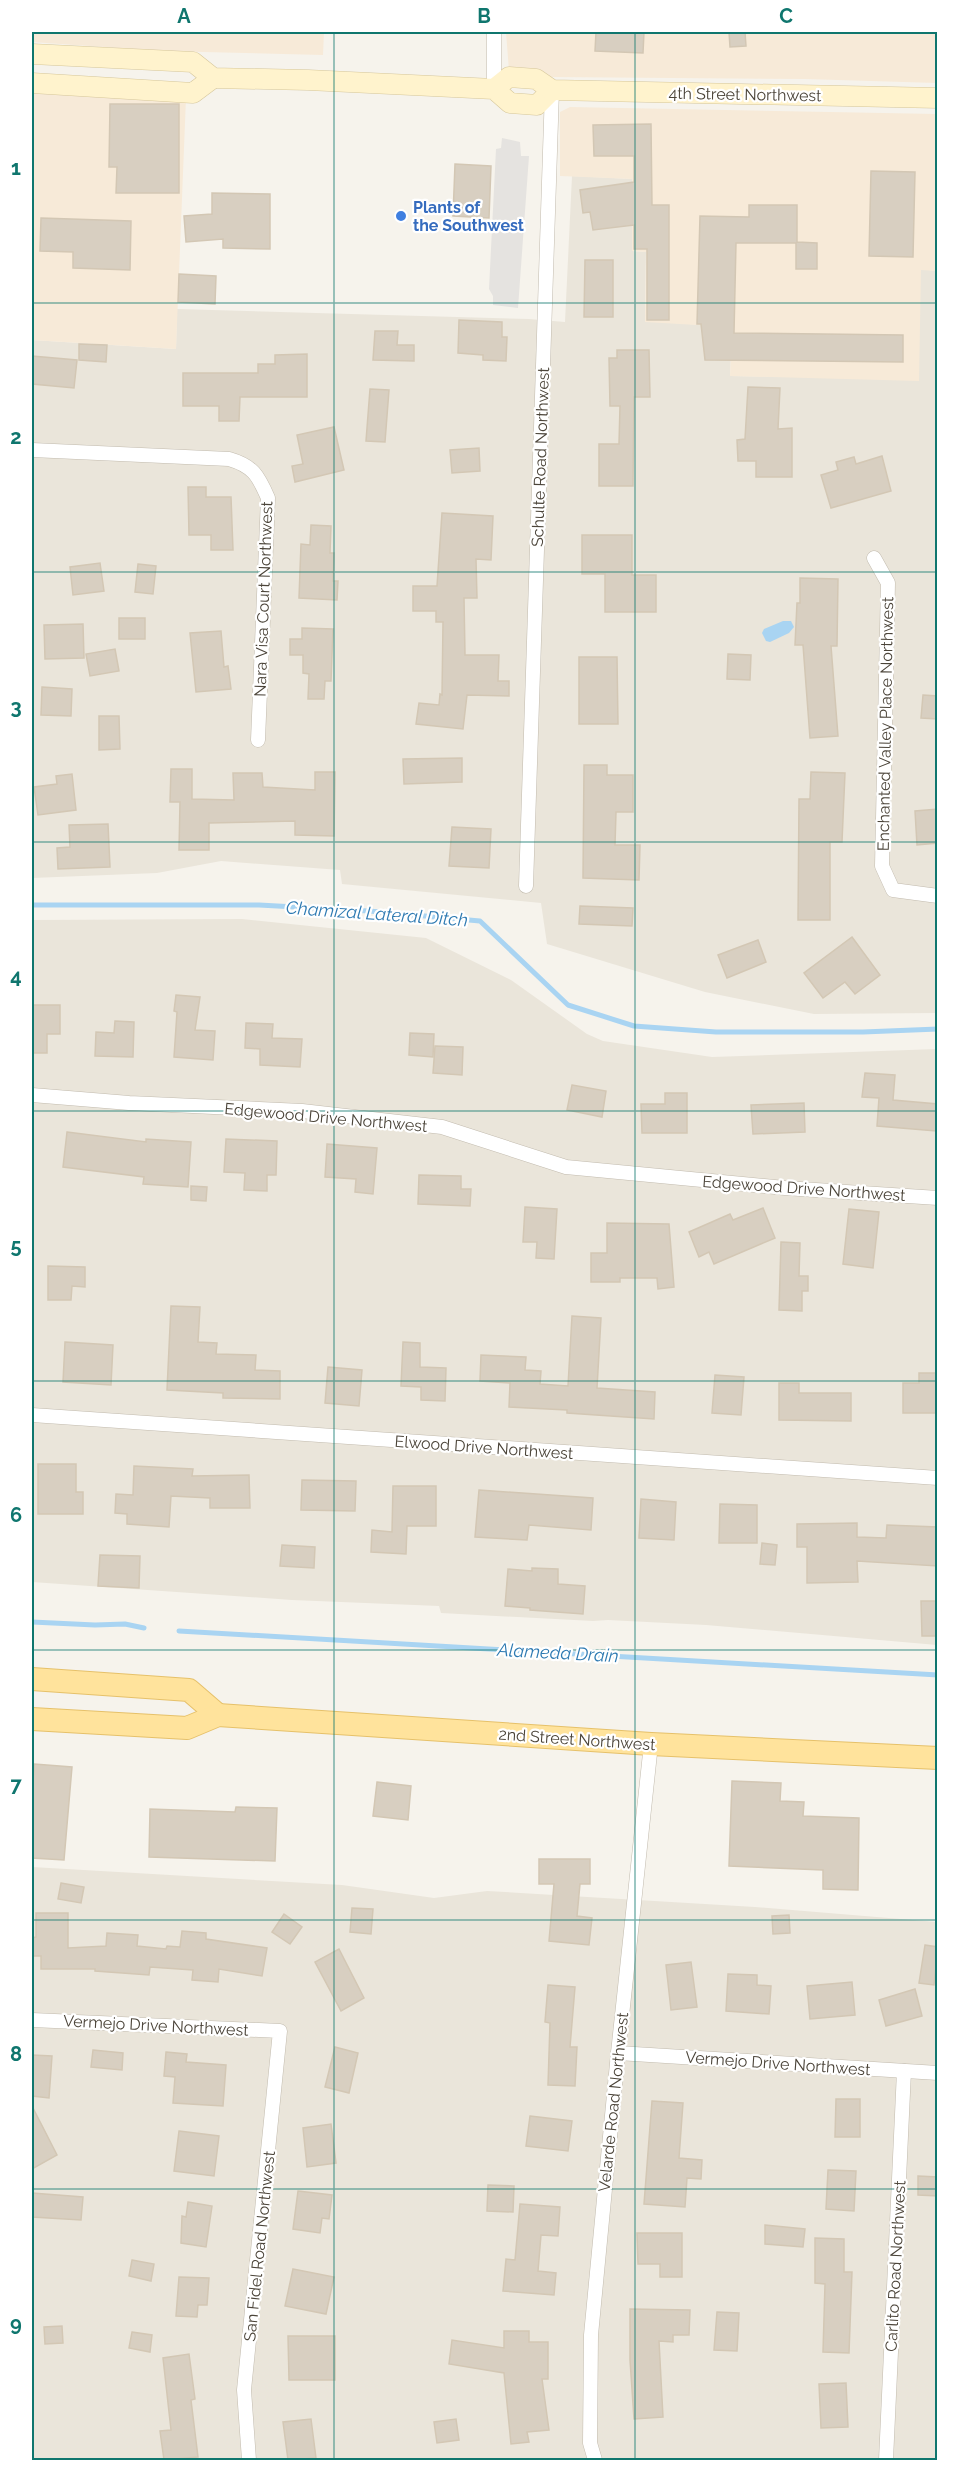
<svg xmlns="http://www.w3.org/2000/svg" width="969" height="2492" font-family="Raleway,sans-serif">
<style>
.residential{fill:#eae5da}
.commercial{fill:#f7ead8}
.parking{fill:#e5e3e0}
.water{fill:#a9d4f2}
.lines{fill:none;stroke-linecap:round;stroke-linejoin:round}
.stream{stroke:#a9d4f2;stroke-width:5}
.building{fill:#d8cfc1;stroke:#d3c7b4;stroke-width:1.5}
.street-casing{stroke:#c2bbae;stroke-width:15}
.secondary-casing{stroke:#d6c79b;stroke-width:21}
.primary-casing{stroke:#e6c16a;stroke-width:24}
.street{stroke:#fff;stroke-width:14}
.secondary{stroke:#fff3cd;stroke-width:20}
.primary{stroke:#ffe39c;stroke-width:22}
.grid{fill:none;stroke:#0f766e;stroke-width:1.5;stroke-opacity:0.55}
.shop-dot{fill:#3f7fe0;stroke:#fff;stroke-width:2}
.labels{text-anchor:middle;stroke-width:4.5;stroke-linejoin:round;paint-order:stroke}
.street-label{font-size:16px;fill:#4b4439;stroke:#fff}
.shop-label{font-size:16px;font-weight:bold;fill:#366cbe;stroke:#fff;text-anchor:start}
.water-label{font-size:18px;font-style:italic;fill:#2e7ab2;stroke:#fff}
.neatline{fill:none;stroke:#0f766e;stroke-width:2}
.grid-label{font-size:20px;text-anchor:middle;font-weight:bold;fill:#0f766e}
</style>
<rect width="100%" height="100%" fill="#f6f3ec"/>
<g class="residential">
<polygon points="572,176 633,179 632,251 646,252 645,321 732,327 730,376 805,377 921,269 937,271 937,1013 814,1014 705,992 547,944 541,903 342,884 340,870 221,861 157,873 32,878 32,340 176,349 177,309 529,319 565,322"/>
<polygon points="242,919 426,938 511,980 587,1034 603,1041 712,1057 937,1049 937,1645 706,1625 608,1620 593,1621 441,1613 439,1606 292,1600 32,1582 32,920"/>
<polygon points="32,1867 342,1885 434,1898 487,1891 755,1907 937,1922 937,2460 32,2460"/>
</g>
<g class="commercial">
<polygon points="32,32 324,32 323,55 161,51 32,42"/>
<polygon points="506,32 937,32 937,83 805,79 548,77 509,71"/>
<polygon points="32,92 186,98 176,349 32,340"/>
<polygon points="570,107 937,114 937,271 921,270 919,381 730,376 732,327 645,322 646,252 632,251 632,179 560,176 560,112"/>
</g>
<polygon class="parking" points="502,138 520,142 521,156 529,156 518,308 493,305 493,296 489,289 496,149 501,148"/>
<polygon class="water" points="783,621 791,621 794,627 789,633 770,642 766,641 762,633 764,629"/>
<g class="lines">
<g class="stream">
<polyline points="32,905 259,905 369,911 480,921 568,1005 634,1026 716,1032 863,1032 938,1029"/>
<polyline points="32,1622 95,1625 125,1624 144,1628"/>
<polyline points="179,1631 938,1675"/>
</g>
</g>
<g class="building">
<polygon points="596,32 644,32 643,53 595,51"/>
<polygon points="729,32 745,32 746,46 730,47"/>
<polygon points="110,104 179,104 179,193 116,193 117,167 109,167"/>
<polygon points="651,124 652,205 669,205 669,320 647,320 647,249 634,249 634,225 593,230 590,212 583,213 580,190 634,182 634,156 594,156 593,125"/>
<polygon points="455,164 491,166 489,218 453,216"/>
<polygon points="871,171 915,172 913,257 869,256"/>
<polygon points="212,193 270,194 270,249 223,248 223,239 186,242 184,216 212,214"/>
<polygon points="749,205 797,205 797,242 817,243 817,269 796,269 796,243 736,243 734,333 903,335 903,362 705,360 701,324 697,324 700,216 749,217"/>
<polygon points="41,218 131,221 130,270 73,268 73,252 40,251"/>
<polygon points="585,260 613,260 613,317 584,317"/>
<polygon points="179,274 216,276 215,304 178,302"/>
<polygon points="459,320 502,322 502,337 507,337 506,361 483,360 483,355 458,353"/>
<polygon points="375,331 398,331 397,345 414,345 414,361 373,360"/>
<polygon points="79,344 107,345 106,362 79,360"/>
<polygon points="617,350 649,350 650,397 634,397 633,486 599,486 599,444 619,444 620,406 610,406 609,358 617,358"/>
<polygon points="307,354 307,397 240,397 239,421 219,421 219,406 183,406 183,373 258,373 258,364 275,364 275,355"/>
<polygon points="32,356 77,360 74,388 32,384"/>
<polygon points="748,387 780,388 778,429 792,428 792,477 756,477 756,461 738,461 737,440 745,439"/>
<polygon points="370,389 389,390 385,442 366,441"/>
<polygon points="334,427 344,470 295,482 292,466 303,464 297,435"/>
<polygon points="479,448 480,471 452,473 450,450"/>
<polygon points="882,456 891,491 831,508 821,475 838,470 836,462 854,457 856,464"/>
<polygon points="188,487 206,487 206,497 231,497 233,550 211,550 211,535 189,535"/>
<polygon points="442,513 493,516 491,560 476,559 477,598 464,598 465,655 499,655 498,681 509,681 509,696 467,695 463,729 416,724 419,703 439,705 440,694 442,695 443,622 436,622 436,611 413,611 413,586 437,586"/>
<polygon points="311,525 331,526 330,553 334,553 333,581 338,581 337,600 299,598 301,544 310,545"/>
<polygon points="582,535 632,535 632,575 656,575 656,612 605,612 605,574 582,574"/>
<polygon points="100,563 104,591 73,595 70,567"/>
<polygon points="138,564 156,566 153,594 135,592"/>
<polygon points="800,578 838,579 837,646 831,646 838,736 810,738 803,645 795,645 797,603 800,603"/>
<rect x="119" y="618" width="26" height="21"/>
<polygon points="83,624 84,658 45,659 44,625"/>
<polygon points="302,628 333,629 331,681 325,681 324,699 308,699 309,674 303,673 303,655 290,655 290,639 302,639"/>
<polygon points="221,631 224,667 228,666 231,689 196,692 190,633"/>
<polygon points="115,649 119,671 90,676 86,654"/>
<polygon points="728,654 751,655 750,680 727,679"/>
<polygon points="579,657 617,657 618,724 579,724"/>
<polygon points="42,687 72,689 71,716 41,715"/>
<polygon points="923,695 938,696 938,719 921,718"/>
<polygon points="99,716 119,716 120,749 99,750"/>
<polygon points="462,758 462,782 404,784 403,759"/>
<polygon points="584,765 607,765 607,775 633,775 633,812 616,812 615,845 640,845 639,880 583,878"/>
<polygon points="171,769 192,769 192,799 234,800 233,773 262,773 263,787 315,790 315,772 335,772 334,836 295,835 295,821 209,823 209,850 179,850 180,802 170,802"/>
<polygon points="811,772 845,773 842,842 830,842 830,920 798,920 799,799 810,799"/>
<polygon points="72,774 76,810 38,815 34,787 57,784 56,776"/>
<polygon points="938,809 938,843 917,845 915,811"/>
<polygon points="108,824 110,867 58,869 57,848 70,847 69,825"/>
<polygon points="452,827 491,829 489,868 449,866"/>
<polygon points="580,906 633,908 632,926 579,924"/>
<polygon points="852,937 880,975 855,994 845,982 823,998 804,973"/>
<polygon points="758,940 766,962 727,978 718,955"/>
<polygon points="176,995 200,997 195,1030 215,1031 213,1060 174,1057 177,1012 174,1011"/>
<polygon points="32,1005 60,1005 60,1034 47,1034 47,1053 32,1053"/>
<polygon points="115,1021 134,1022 133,1057 95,1056 96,1032 114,1033"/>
<polygon points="246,1023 273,1024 272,1038 302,1039 300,1067 260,1065 260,1049 245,1048"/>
<polygon points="410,1033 434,1034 433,1057 409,1055"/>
<polygon points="435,1046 463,1047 462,1075 433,1073"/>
<polygon points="865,1073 895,1075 893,1100 938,1104 936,1131 877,1126 879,1098 862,1097"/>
<polygon points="572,1085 606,1091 602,1117 567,1110"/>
<polygon points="665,1093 687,1093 687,1133 642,1133 641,1104 665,1104"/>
<polygon points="804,1103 805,1132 753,1134 751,1105"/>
<polygon points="67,1132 146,1142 146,1139 191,1142 188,1187 143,1184 144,1177 63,1167"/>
<polygon points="226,1139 277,1141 276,1175 267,1175 267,1191 244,1190 245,1173 224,1172"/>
<polygon points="327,1144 377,1148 373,1194 355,1192 356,1179 325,1177"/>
<polygon points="419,1175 461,1176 461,1189 471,1189 470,1206 418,1204"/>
<polygon points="191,1186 207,1187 206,1201 191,1200"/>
<polygon points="525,1207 557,1209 554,1259 536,1258 537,1242 523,1242"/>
<polygon points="763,1208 775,1238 714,1264 709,1252 699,1257 689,1232 730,1214 733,1220"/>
<polygon points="849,1209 879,1212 873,1268 843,1264"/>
<polygon points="607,1223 669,1224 674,1287 658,1289 657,1278 620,1278 620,1282 591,1282 591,1253 607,1253"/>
<polygon points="781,1242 800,1243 799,1276 808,1276 808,1291 802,1291 802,1311 779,1310"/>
<polygon points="48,1266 85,1267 85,1287 72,1286 71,1300 48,1300"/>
<polygon points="171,1306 200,1307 198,1342 217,1343 216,1354 256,1355 255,1370 280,1371 280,1399 223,1398 223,1393 167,1390"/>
<polygon points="572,1316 601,1318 597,1388 655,1392 654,1419 567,1413 567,1410 509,1407 510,1383 480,1381 481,1355 526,1357 525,1370 541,1371 540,1384 568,1386"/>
<polygon points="65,1342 113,1345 111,1385 63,1382"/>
<polygon points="403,1342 420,1343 420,1367 446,1368 445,1401 421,1400 421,1387 401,1386"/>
<polygon points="328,1367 362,1370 359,1406 325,1403"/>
<polygon points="919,1373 938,1373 938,1413 903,1413 903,1383 919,1383"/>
<polygon points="715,1375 744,1377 741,1415 712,1413"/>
<polygon points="779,1383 799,1383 799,1393 851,1393 851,1421 779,1420"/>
<polygon points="38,1464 76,1464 76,1492 83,1492 83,1514 38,1514"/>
<polygon points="134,1466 193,1469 192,1476 249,1475 250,1508 210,1508 210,1498 171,1496 169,1527 127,1524 127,1514 115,1513 116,1494 133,1495"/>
<polygon points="302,1480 356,1481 355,1511 301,1510"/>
<polygon points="393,1486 436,1486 436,1526 407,1526 406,1554 371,1552 372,1530 392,1532"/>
<polygon points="479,1490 593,1498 591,1530 529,1525 527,1540 475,1537"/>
<polygon points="641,1499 676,1502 674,1540 639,1538"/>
<polygon points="720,1504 757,1505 757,1543 719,1543"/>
<polygon points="857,1523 857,1537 886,1538 887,1525 938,1527 938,1566 857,1561 858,1582 807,1583 807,1547 797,1547 797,1524"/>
<polygon points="762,1543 777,1545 775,1565 760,1564"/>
<polygon points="282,1545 315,1547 314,1568 280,1566"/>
<polygon points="100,1555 140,1556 139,1588 98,1586"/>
<polygon points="532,1568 558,1569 558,1584 585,1586 583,1614 530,1610 530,1608 505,1606 508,1569 532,1571"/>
<polygon points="921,1601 938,1601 938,1636 922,1636"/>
<polygon points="34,1764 72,1767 64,1860 32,1858 32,1803"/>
<polygon points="732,1781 781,1783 780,1801 804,1802 803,1816 859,1818 858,1890 823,1889 823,1870 729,1866"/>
<polygon points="377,1782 411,1786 408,1820 373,1816"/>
<polygon points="236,1807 277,1808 275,1861 149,1857 150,1809 235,1812"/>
<polygon points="539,1859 590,1859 590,1884 580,1884 577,1916 592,1918 589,1945 549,1941 554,1884 539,1884"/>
<polygon points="61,1883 84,1887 81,1903 58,1899"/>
<polygon points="352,1908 373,1909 371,1934 350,1932"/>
<polygon points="36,1913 68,1913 68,1948 106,1946 107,1933 138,1935 137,1946 166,1949 167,1946 180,1947 182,1931 206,1933 206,1939 267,1948 262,1976 219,1969 218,1982 192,1980 193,1970 150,1967 149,1975 95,1971 95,1969 41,1969 41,1956 32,1956 32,1938 36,1937"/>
<polygon points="284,1914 302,1927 290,1944 272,1932"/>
<polygon points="789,1915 790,1933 773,1934 772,1916"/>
<polygon points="925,1945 938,1947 934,1985 919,1983"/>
<polygon points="339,1949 364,1998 341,2011 315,1962"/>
<polygon points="691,1962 697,2007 671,2010 666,1965"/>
<polygon points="728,1974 757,1975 757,1985 771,1986 769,2014 726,2011"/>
<polygon points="852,1982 855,2015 810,2019 807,1986"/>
<polygon points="548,1985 575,1987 570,2047 577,2047 575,2086 548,2085 550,2023 545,2022"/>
<polygon points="915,1989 922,2016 886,2026 879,2000"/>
<polygon points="335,2047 358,2053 349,2093 325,2087"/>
<polygon points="93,2050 123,2053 122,2070 91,2067"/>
<polygon points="166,2052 187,2054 186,2062 226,2065 223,2106 173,2103 175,2077 164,2076"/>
<polygon points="32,2055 52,2056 49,2098 32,2096"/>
<polygon points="836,2099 860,2099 860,2137 835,2137"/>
<polygon points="652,2101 683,2103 679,2158 702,2160 701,2179 687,2178 685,2207 644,2204"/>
<polygon points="32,2106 57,2155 32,2169"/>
<polygon points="530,2116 572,2121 568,2151 526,2146"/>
<polygon points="331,2124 336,2163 307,2167 303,2128"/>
<polygon points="179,2131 219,2136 214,2176 174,2171"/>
<polygon points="828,2170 856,2171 854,2211 826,2209"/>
<polygon points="918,2176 938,2177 938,2196 918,2195"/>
<polygon points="488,2185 514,2186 513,2212 487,2211"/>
<polygon points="298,2191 332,2195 329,2219 322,2218 320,2233 293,2229"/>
<polygon points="32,2193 83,2197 81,2220 32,2217"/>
<polygon points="188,2202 212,2206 206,2247 181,2243 182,2216 186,2217"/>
<polygon points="520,2204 560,2207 558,2236 541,2235 538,2271 556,2273 554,2295 503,2291 506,2259 515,2260"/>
<polygon points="765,2225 805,2229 803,2247 765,2244"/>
<polygon points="637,2233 682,2233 682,2277 660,2277 660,2264 638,2264"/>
<polygon points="815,2238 844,2239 844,2272 852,2272 849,2353 823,2352 825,2284 815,2283"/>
<polygon points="132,2260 154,2264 151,2281 129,2276"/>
<polygon points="293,2269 334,2277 326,2314 285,2306"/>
<polygon points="179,2277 209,2278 207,2305 198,2305 197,2317 176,2316"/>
<polygon points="630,2309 690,2310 689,2335 673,2335 673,2342 659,2341 663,2417 634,2419 630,2360"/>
<polygon points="717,2312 739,2313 737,2351 714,2350"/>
<polygon points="62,2326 63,2343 45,2344 44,2327"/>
<polygon points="504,2331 529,2331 529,2342 548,2342 548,2379 542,2379 549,2430 527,2432 529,2442 511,2444 504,2373 449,2364 452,2340 504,2348"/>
<polygon points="132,2332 152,2335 150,2352 129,2348"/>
<polygon points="288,2336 335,2336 335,2380 289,2380"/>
<polygon points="189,2354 195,2399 191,2400 198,2457 164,2460 160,2431 171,2430 163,2358"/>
<polygon points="846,2383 848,2427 821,2428 819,2384"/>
<polygon points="311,2419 316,2458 288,2460 283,2422"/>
<polygon points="456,2419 459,2440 437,2443 434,2422"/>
</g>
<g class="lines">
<g class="street-casing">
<g id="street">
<polyline points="494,32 494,89"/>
<path d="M32,450L229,459C253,466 258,475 268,498L258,740"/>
<polyline points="874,558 888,583 882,866 893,890 938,896"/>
<polyline points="526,886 552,90"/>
<polyline points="32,1095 129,1103 302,1111 442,1127 566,1167 785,1188 938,1198"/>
<polyline points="32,1415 938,1478"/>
<polyline points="32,2020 280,2031 244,2390 249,2460"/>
<polyline points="618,2053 938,2073"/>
<polyline points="595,2460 590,2443 591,2335 618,2053 651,1744"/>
<polyline points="886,2460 904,2071"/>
</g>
</g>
<g class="secondary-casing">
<g id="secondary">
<polyline points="32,54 193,62 213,78 308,80 494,89 510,103 537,105 552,90"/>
<polyline points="32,83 193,93 213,78"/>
<polyline points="494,89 509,77 536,79 552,90 938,98"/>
</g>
</g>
<g class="primary-casing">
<g id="primary">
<polyline points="32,1679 189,1690 218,1715"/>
<polyline points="32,1719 187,1728 218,1715 651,1744 938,1758"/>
</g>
</g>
<use href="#street" class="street"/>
<use href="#secondary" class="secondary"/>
<use href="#primary" class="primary"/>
</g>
<path class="grid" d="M334,32V2460M635,32V2460M32,303H938M32,572H938M32,842H938M32,1111H938M32,1381H938M32,1650H938M32,1920H938M32,2189H938"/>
<circle class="shop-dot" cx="401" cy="216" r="6"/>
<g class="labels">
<g class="street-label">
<text transform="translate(745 94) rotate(1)" y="6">4th Street Northwest</text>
<text transform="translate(540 457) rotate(-88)" y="6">Schulte Road Northwest</text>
<text transform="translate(263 599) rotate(-88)" y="6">Nara Visa Court Northwest</text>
<text transform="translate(885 724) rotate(-89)" y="6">Enchanted Valley Place Northwest</text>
<text transform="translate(326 1117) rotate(5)" y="6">Edgewood Drive Northwest</text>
<text transform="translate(804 1188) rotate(4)" y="6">Edgewood Drive Northwest</text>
<text transform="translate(484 1447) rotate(4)" y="6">Elwood Drive Northwest</text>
<text transform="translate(577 1739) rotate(4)" y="6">2nd Street Northwest</text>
<text transform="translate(156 2025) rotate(3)" y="6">Vermejo Drive Northwest</text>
<text transform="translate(778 2063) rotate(4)" y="6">Vermejo Drive Northwest</text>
<text transform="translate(613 2102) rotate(-84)" y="6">Velarde Road Northwest</text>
<text transform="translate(259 2246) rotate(-84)" y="6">San Fidel Road Northwest</text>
<text transform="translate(895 2266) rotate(-87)" y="6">Carlito Road Northwest</text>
</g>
<g class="shop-label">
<text x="413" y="213">Plants of<tspan x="413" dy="18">the Southwest</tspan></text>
</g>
<g class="water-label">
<text transform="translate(377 914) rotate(4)" y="6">Chamizal Lateral Ditch</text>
<text transform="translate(558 1653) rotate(3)" y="6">Alameda Drain</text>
</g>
</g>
<rect width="969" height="2492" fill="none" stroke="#ffffff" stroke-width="66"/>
<rect x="33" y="33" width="903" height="2426" class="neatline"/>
<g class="grid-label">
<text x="184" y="23">A</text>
<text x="484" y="23">B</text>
<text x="786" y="23">C</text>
<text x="16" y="175">1</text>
<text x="16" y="444">2</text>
<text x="16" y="714">3</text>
<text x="16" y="983">4</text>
<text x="16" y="1253">5</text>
<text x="16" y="1522">6</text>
<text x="16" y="1792">7</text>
<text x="16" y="2061">8</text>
<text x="16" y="2331">9</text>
</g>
</svg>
